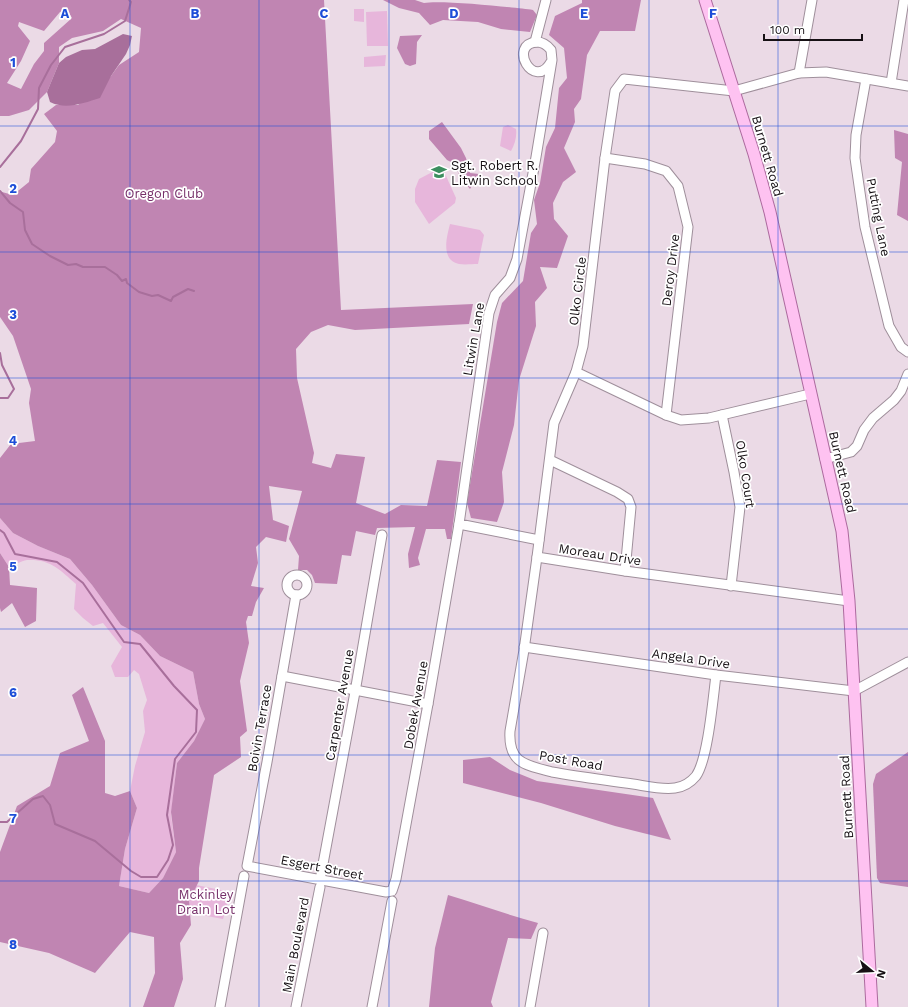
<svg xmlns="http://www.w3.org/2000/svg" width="908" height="1007" font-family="'Work Sans',sans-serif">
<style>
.green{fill:#e7b6db}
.forest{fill:#c085b2;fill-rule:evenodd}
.water{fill:#a86f9b}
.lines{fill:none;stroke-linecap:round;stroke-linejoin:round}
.stream{stroke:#a86f9b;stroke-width:2}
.minor-casing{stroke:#9f8f9b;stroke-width:11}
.major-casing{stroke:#ac6a9e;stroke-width:13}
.minor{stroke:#fff;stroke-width:9}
.major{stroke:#fec2f1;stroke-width:11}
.grid{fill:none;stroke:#1d4ed8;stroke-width:1;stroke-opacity:0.55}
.labels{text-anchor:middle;stroke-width:3.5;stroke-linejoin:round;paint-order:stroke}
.street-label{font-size:13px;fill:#161014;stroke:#fff}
.poi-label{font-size:13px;fill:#161014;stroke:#fff;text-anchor:start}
.park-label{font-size:13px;fill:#77306a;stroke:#fff}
.grid-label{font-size:13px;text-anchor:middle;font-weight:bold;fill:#1d4ed8;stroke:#fff;stroke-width:3.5;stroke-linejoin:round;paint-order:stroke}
</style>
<rect width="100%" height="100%" fill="#ebdae6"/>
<g class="green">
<polygon points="354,9 364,9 364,22 354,21"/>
<polygon points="387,11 388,46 367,46 366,12"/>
<polygon points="386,55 385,66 364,67 364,57"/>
<path d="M508,125L516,129C517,136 515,144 511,151L500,146L503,127Z"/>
<polygon points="442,167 456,198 455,203 429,224 415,202 415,189 419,179"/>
<path d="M450,224L480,230L484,235L478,264C472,264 465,265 459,264C440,260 447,236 450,224Z"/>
<path d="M0,518L13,533L38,546L70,559L92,585L121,625L140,635L160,656L193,672L199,704L205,719L194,741L177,763L171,815L176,852L163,878L149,893L119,886L125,849L137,808L130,791L135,766L145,732L143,711L147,700L139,674L134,670L128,677H115L111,666L122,647L103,623L93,626L83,618L74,609L76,584C60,570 51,559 27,560C21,561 14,565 9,567L0,553Z"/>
<polygon points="196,885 231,892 223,919 180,911"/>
</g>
<g class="forest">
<path d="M0,0H324L341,310L473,304L469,324L355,330L328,325L311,332L296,349L297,378L314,453L312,463L331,468L336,454L365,457L356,503L385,514L401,505L427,506L437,460L461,462L451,539H447L445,529H426L418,558L420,565L409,568L408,554L415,527L377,528L375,535L356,531L351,556L342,555L337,584L315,583L312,575L307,570H298L299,556L289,539L302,491L269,486L273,520L289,526L286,542L266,537L256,547L258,563L251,586L264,588L256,602L252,616H248L246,622L249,643L240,681L247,731L240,737L241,757L214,775L199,868V881L189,901L191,925L180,943L183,979L174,1007H143L155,973L154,937L130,932L95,973L49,953L0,942V852L17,806L50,786L60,753L89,741L72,695L83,687L105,741V793L115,796L130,791L137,808L125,849L119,886L149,893L163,878L176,852L171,812L177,763L194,741L205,719L199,704L193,672L160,656L140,635L121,625L92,585L70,559L38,546L13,533L0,518V458L11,444L35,441L29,403L31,389L13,336L0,317V193L2,192L13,195L29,182L31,169L55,142L57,131L44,114L56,105H78L111,76L119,65L139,52L141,28L121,19L103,31L72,38L59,47V63L47,92L29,110L9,116H0ZM68,11L72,18L44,43V51L34,64L21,89L7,83L21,61L30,41L18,26L19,22L44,31L60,12Z"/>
<path d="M383,0H415L424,3C441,0 511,7 533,10L537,15L530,32L501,29L478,22L443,20L430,25L419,13L399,8Z"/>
<polygon points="582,0 641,0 635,31 600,31 587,55 581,99 574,109 575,122 564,148 576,172 563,182 553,203 554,219 568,236 557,268 540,267 547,288 535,302 536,326 519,380 514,425 502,472 504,502 497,522 471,518 467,503 497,322 502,303 523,281 531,233 537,224 534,200 540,183 546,147 555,128 559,88 567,78 564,48 549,35 555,16 582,3"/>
<polygon points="422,35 417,42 416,64 410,66 405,64 397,48 400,36"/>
<polygon points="442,122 461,148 466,158 470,173 479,174 470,189 461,178 453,163 447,160 429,139 429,131"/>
<polygon points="894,130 908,134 908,221 897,215 902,162 895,158"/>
<polygon points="0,553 9,567 10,585 37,588 36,621 25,627 12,603 1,612 0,608"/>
<polygon points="908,752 908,887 880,883 877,878 873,784 876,774"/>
<polygon points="490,757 510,770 537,781 653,798 671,840 615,826 541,803 463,783 463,760"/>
<path d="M448,895C478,904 508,915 538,923L531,939L508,938L491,1002L493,1007H429L435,948Z"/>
</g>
<path class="water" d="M123,34L132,36L130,45L126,54L111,76L100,98C84,103 66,110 50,102L47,92L59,63L66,57L82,50L95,49Z"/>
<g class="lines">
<g class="stream">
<polyline points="0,167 21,141 38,109 39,88 51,65 65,47 104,34 125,21 131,2 129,0"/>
<polyline points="0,191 10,203 23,212 25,230 32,244 50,256 68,265 76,264 83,267 105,267 117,275 122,281 126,279 127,283 139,292 152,296 158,295 171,301 173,297 188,289 194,291"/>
<polyline points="0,353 2,365 14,389 8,398 0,398"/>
<polyline points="0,530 4,533 15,554 57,562 83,583 124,642 140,644 174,686 197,710 196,732 175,759 167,815 173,845 168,860 157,877 141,877 131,871 95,841 55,824 50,805 43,796 33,799 7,822 0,822"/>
</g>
<g class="minor-casing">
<g id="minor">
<polyline points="535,42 546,0"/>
<polyline points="799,73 812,0"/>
<polyline points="866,79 856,135 855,158 865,227 889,326 901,347 908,352"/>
<polyline points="891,83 904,0"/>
<polyline points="605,158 645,164 666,171 678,186 688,227 666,415"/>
<polyline points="576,372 554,423 537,557 625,571 849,601"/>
<polyline points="810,394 709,418 681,420 666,415 576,372 583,346 605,158 615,91 624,79 734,91 799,73 826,72 908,86"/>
<polyline points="722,415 734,472 740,507 731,586"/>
<polyline points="825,459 851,452 857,446 864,430 873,418 894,400 901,391 908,374"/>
<polyline points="550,460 617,492 628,499 631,507 625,571"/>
<path d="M539,540L459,524L489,313L495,295L510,278L517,259L536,157L552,60L551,50C547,45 543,42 537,42C507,44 534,92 551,62"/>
<path d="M537,557L524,650L510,731C508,763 525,765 552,772C579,777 606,780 633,784C646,786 662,790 675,788C683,787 691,782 696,776C708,759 713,698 716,675"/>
<circle cx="297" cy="585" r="10"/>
<polyline points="296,595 267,762 247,866 386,892 392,891 396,879 428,704 459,524"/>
<polyline points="524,647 716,675 854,691 908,662"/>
<polyline points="282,676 428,704"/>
<polyline points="320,880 355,692 382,535"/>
<polyline points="220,1007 244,876"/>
<polyline points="296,1007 320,887"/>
<polyline points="372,1007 392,901"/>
<polyline points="530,1007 543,933"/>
</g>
</g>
<g class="major-casing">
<polyline id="major" points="705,0 754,154 770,212 842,531 849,601 872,1007"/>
</g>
<use href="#minor" class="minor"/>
<use href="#major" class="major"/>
</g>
<path class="grid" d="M130,0V1007M259,0V1007M389,0V1007M519,0V1007M649,0V1007M778,0V1007M0,126H908M0,252H908M0,378H908M0,504H908M0,629H908M0,755H908M0,881H908"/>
<defs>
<g id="school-bare" transform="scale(1.2)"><path d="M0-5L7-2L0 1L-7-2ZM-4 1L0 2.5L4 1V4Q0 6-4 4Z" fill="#3c8e5f" stroke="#fff" stroke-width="2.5" paint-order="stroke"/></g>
</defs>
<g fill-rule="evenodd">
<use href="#school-bare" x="439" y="172"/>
</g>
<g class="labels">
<g class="street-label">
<text transform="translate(768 156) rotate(74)" y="5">Burnett Road</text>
<text transform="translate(879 217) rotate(79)" y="5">Putting Lane</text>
<text transform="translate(670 270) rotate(-83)" y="5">Deroy Drive</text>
<text transform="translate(577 291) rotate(-83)" y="5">Olko Circle</text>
<text transform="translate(473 339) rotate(-80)" y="5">Litwin Lane</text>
<text transform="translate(843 472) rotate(77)" y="5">Burnett Road</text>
<text transform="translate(746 474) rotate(81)" y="5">Olko Court</text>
<text transform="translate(600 554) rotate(9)" y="5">Moreau Drive</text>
<text transform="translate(691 658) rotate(8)" y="5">Angela Drive</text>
<text transform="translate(339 705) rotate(-80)" y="5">Carpenter Avenue</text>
<text transform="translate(415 705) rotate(-80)" y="5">Dobek Avenue</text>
<text transform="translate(259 728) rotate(-80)" y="5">Boivin Terrace</text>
<text transform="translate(571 760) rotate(10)" y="5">Post Road</text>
<text transform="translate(846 797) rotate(-93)" y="5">Burnett Road</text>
<text transform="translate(322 867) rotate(11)" y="5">Esgert Street</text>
<text transform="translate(295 945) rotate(-79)" y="5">Main Boulevard</text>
</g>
<g class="poi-label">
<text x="451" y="170">Sgt. Robert R.<tspan x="451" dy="15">Litwin School</tspan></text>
</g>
<g class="park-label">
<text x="164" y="198">Oregon Club</text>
<text x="206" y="899">Mckinley<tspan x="206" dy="15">Drain Lot</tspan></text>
</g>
</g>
<g class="grid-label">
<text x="65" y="18">A</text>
<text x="195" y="18">B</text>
<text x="324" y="18">C</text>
<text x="454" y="18">D</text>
<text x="584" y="18">E</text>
<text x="713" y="18">F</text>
<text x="13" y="67">1</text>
<text x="13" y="193">2</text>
<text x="13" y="319">3</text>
<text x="13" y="445">4</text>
<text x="13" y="571">5</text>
<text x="13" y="697">6</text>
<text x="13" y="823">7</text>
<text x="13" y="949">8</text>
</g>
<g transform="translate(872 971) rotate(108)" stroke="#ffffff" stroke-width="3" paint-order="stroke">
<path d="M0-3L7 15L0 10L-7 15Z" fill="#161014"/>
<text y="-6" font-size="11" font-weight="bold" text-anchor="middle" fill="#161014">N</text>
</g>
<path d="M764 34v6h98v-6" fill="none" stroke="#161014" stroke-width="2"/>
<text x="770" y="34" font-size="12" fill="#161014" stroke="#ffffff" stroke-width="3" paint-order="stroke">100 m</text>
</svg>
